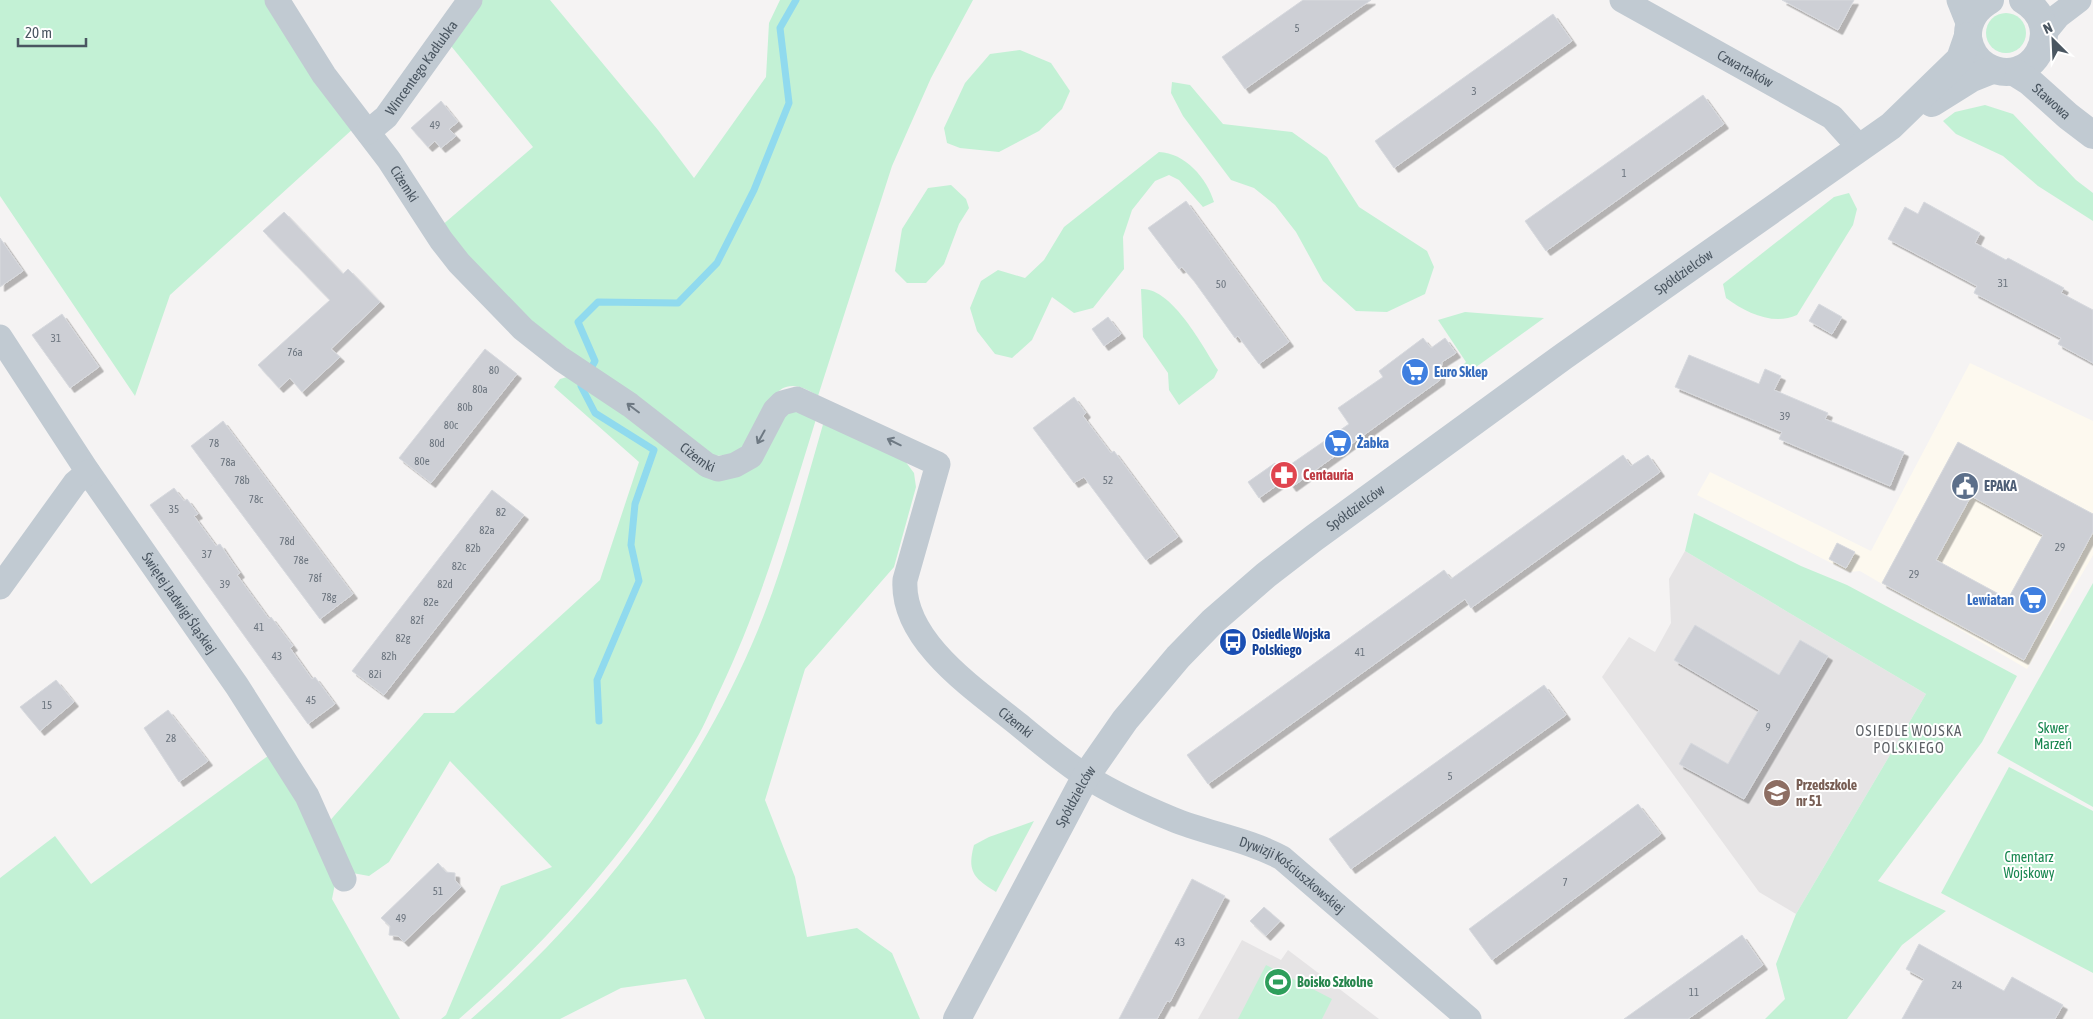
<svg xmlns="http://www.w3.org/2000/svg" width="2093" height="1019" font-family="'Asap Condensed',sans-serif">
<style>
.commercial{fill:#fdf9ef}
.education{fill:#e6e4e5}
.green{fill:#c3f1d5}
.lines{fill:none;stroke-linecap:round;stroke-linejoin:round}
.stream{stroke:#90daee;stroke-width:7}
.building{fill:#cdcfd5;stroke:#d7d9de;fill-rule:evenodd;filter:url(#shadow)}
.minor{stroke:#c1cad2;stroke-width:25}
.tertiary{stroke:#c1cad2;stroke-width:28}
.oneway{stroke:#6e7983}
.labels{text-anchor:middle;stroke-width:4;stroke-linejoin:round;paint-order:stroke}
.number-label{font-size:11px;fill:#6b747e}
.street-label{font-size:14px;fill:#4a5661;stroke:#fff}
.shop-label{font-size:14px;font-weight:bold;fill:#366cbe;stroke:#fff;text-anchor:start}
.health-label{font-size:14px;font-weight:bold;fill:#be3a42;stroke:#fff;text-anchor:start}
.service-label{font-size:14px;font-weight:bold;fill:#4e5e75;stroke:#fff;text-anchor:start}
.transit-label{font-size:14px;font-weight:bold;fill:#164399;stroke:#fff;text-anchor:start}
.park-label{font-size:14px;fill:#17864f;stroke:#fff}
.education-label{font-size:14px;font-weight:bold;fill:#785e54;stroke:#fff;text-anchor:start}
.leisure-label{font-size:14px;font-weight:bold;fill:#27864d;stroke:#fff;text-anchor:start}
.neighbourhood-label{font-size:15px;letter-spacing:1px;fill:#5f6368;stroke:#fff}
</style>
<defs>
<filter id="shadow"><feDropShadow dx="4.5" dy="4.5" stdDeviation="0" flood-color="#0004"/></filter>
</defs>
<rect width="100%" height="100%" fill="#f5f3f3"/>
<polygon class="commercial" points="1970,363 2093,421 2093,555 2027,669 1860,571 1849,572 1697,495 1710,472 1871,551"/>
<g class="education">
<polygon points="1685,551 1926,694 1796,914 1759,892 1602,677 1629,637 1655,652 1671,623 1669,579"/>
<polygon points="1242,940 1281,960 1288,950 1379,1019 1198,1019"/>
</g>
<g class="green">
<polygon points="0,0 269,0 355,127 170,295 135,396 0,196"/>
<path d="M476,0H550L658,130L694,178L766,77L769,23L780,0H973L931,78L892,166L818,396C778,370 771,400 756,431C754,435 752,443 748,445C738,455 721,457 708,455L505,301L440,227L533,147L447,41Z"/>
<circle cx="2006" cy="33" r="20"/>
<polygon points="1020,50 1051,63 1070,91 1062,109 1039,131 999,152 960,148 947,143 944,128 965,83 990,54"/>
<polygon points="1172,82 1190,85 1223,124 1292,132 1327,157 1359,207 1427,251 1434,267 1425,294 1387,312 1356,311 1323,281 1296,232 1275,205 1254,188 1231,180 1183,116 1171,93"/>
<polygon points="1985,105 2013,114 2076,180 2093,193 2093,221 2038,186 2003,156 1956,134 1943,121 1955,112"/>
<path d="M1159,152C1185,153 1207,178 1214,202L1203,207L1179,180L1169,175L1155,181L1132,210L1123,237L1124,269L1093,308L1074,313L1052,297L1032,340L1012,358L995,354L977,331L970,308L981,281L998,270L1025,278L1044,260L1064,227Z"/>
<polygon points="951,185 966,199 969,208 959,224 944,264 926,283 907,283 895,271 902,229 928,188"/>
<path d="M1849,193L1857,209L1853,225L1797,315C1774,326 1746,313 1726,298L1723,284L1834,197Z"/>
<path d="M1141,289C1172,287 1203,347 1218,370L1214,378L1179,405L1169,390L1168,373L1143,337Z"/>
<polygon points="1465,312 1544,318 1465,375 1461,367 1466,362 1438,320"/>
<path d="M574,375L707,471L773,427L790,411L817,416C788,509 762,602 720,690C712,706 705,725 695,741C633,846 551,939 459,1019H441L446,1015L501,886L552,867L450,761L389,862L369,876L347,872L327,824L424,713H454L600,580L639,462L554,387L560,379Z"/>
<path d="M824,421L905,461L914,473L916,487L894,567L805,669L765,800L795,877L807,937L857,928L892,953L920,1019H705L686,979L621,988L560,1019H471C590,916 689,789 752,644C783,573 802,496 824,421Z"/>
<polygon points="1694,513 1801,566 1847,585 2017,676 1982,742 1878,881 1946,911 1902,945 1847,1019 1765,1019 1785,999 1776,964 1796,914 1926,694 1685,551"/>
<polygon points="2093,583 2093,807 1997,753"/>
<polygon points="272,753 336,879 332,899 400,1019 0,1019 0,878 55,836 91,884"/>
<polygon points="2009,767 2093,811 2093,973 1941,893"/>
<path d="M1034,821L996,892C973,878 967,871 974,845L989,837Z"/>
<polygon points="1266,965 1332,999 1322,1019 1238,1019"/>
</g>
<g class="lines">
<g class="stream">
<polyline points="589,372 595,361 578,322 598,302 678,303 717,263 754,190 789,103 780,28 796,0"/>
<polyline points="584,382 581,386 595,413 654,450 635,504 631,545 639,581 597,680 599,721"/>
</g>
</g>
<g class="building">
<polygon points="1303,0 1371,0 1245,89 1222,57"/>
<polygon points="1782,0 1854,0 1838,30"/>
<polygon points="1553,14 1572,41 1394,168 1375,141"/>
<polygon points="1703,95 1724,124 1546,251 1525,221"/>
<polygon points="441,101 458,122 449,129 456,136 441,148 435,141 428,147 411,128"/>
<polygon points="1186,201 1289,342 1259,364 1238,336 1235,338 1194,281 1182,267 1179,269 1148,228"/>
<polygon points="1924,202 1980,233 1975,243 2006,260 2008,258 2064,288 2061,293 2093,310 2093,363 2058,344 2061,338 1974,293 1977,286 1888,239 1905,207 1918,214"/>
<polygon points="284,212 343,274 348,269 380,302 331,349 340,357 302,392 290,378 279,388 258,365 330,300 263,231"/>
<polygon points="0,238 23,271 0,287"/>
<polygon points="1819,304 1842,317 1832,334 1809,321"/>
<polygon points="62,314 99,367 70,388 32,335"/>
<polygon points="1108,317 1121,334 1104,346 1092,329"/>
<polygon points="1423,338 1431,348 1445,338 1456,353 1442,362 1440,380 1292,487 1286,479 1259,498 1248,482 1275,463 1281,471 1349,424 1338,408 1383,377 1379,371"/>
<polygon points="485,349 517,374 431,483 399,458"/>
<polygon points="1689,355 1759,384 1765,369 1781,376 1774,390 1828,413 1825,419 1904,452 1890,486 1779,439 1782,432 1675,387"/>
<polygon points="1074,397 1086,413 1083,416 1111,453 1114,451 1178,537 1146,560 1084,477 1074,483 1033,428"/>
<polygon points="223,421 353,594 320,619 191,446"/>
<path d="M1958,442L2093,514V532L2024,660L1882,583ZM1971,496L2043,535L2008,599L1936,560Z"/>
<polygon points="1623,455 1631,466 1648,455 1660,472 1471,608 1465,599 1208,784 1187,755 1444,570 1451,579"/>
<polygon points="174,488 184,501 187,499 198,514 194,516 216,546 220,544 230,559 240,573 237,575 269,619 271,617 293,646 290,648 312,679 315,677 335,704 308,724 150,505"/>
<polygon points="492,490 524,515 384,695 352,671"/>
<polygon points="1837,543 1855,552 1846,568 1829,559"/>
<polygon points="1695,625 1779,675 1800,640 1828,656 1744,799 1679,764 1691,743 1728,764 1759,710 1674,660"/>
<polygon points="56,680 74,702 40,731 20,707"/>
<polygon points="1544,685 1566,715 1351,869 1329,839"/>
<polygon points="168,710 208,761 179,782 144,728"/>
<polygon points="1638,804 1661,834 1492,960 1469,929"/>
<polygon points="438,863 446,872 455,873 455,880 461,887 404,942 398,936 389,935 390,926 381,918"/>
<polygon points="1192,879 1225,896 1170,1002 1167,1001 1157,1019 1119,1019"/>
<polygon points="1264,907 1280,921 1266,936 1250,921"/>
<polygon points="1742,935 1763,965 1688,1019 1624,1019"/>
<polygon points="1919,944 2004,991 2012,977 2063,1005 2055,1019 1902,1019 1924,979 1906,969"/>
</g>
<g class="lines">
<g class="minor">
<path id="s1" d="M277,0L324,75L389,160L441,240L459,263L523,329L561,359L630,405L707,465L718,469L735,465L751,456L775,410L782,403L797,399L938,464L905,580C901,641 976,690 1018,724C1040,742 1062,761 1087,777C1113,793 1143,807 1172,819C1208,834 1247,839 1282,858L1469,1019"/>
<path id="s2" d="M1622,0L1832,117L1860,148"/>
<polyline points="1959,0 1969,25"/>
<polyline points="2045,32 2058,16 2079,0"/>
<path id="s3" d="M368,132L386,117L470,0"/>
<path id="s4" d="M0,337L88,472L237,686L307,796L344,879"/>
<polyline points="0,587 75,483 88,472"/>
</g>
<g class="tertiary">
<path d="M1990,0C1976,8 1967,21 1968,38C1970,49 1976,60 1986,66C2031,92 2069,27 2023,0"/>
<path id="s5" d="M2014,72L2030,82L2068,116L2093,135"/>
<polyline points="1932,103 1972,78 1992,70"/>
<path id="s6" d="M957,1019L1086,776L1125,720L1178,657L1213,621L1266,575L1314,538L1564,356L1891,126L1960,59L1968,36"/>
</g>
</g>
<defs><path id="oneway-shaft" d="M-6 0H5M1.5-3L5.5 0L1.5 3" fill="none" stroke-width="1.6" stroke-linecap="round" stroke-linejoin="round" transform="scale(1.25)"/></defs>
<g class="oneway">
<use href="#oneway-shaft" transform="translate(633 408) rotate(-143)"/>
<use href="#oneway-shaft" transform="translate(761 437) rotate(119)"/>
<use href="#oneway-shaft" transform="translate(894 442) rotate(-154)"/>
</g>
<defs>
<g id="supermarket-disc" transform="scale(1.4375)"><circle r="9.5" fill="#3f7fe0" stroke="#fff"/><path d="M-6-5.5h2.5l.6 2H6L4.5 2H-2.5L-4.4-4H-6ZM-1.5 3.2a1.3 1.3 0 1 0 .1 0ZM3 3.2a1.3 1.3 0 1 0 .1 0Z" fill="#fff"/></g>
<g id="pharmacy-disc" transform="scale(1.4375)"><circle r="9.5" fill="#e0444e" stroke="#fff"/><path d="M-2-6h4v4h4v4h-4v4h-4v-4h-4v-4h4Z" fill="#fff"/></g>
<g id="civic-disc" transform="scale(1.4375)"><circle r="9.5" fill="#5c6f8a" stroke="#fff"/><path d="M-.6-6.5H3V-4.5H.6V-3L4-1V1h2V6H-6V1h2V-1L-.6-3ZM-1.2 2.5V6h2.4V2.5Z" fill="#fff"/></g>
<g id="bus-disc" transform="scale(1.4375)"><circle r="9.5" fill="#1a4fb4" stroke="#fff"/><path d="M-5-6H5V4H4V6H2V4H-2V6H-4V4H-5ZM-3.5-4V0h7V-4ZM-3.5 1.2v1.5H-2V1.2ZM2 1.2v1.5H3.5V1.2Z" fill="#fff"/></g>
<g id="school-disc" transform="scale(1.4375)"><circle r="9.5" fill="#8d6e63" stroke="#fff"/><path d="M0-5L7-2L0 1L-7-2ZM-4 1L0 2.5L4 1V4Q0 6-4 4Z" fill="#fff"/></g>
<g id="stadium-disc" transform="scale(1.4375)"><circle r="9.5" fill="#2e9e5b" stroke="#fff"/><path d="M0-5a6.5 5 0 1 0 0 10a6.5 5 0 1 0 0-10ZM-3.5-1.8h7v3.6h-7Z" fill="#fff"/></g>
</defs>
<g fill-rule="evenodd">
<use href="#supermarket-disc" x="1415" y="372"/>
<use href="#supermarket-disc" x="1338" y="443"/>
<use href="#pharmacy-disc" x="1284" y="475"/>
<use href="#civic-disc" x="1965" y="486"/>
<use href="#supermarket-disc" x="2033" y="600"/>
<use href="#bus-disc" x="1233" y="642"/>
<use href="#school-disc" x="1777" y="793"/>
<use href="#stadium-disc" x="1278" y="982"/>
</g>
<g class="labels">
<g class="number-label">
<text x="1297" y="32">5</text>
<text x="1474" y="95">3</text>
<text x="435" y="129">49</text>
<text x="1624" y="177">1</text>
<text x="2003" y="287">31</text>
<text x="1221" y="288">50</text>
<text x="56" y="342">31</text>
<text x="295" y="356">76a</text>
<text x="494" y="374">80</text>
<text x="480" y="393">80a</text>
<text x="465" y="411">80b</text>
<text x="1785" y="420">39</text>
<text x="451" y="429">80c</text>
<text x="214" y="447">78</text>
<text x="437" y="447">80d</text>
<text x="422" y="465">80e</text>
<text x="228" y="466">78a</text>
<text x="242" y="484">78b</text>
<text x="1108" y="484">52</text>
<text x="256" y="503">78c</text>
<text x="174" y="513">35</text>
<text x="501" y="516">82</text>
<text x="487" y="534">82a</text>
<text x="287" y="545">78d</text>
<text x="2060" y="551">29</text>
<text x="473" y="552">82b</text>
<text x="207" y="558">37</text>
<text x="301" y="564">78e</text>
<text x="459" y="570">82c</text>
<text x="1914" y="578">29</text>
<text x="315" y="582">78f</text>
<text x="225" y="588">39</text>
<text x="445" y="588">82d</text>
<text x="329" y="601">78g</text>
<text x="431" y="606">82e</text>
<text x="417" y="624">82f</text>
<text x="259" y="631">41</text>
<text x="403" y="642">82g</text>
<text x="1360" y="656">41</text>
<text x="277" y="660">43</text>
<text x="389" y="660">82h</text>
<text x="375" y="678">82i</text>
<text x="311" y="704">45</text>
<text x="47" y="709">15</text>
<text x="1768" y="731">9</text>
<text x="171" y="742">28</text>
<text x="1450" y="780">5</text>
<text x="1565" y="886">7</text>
<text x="438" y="895">51</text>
<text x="401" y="922">49</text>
<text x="1180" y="946">43</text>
<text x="1957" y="989">24</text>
<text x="1694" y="996">11</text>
</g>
<g class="street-label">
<text dy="5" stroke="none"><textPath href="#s3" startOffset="84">Wincentego Kadłubka</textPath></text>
<text dy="5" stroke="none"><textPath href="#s2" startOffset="141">Czwartaków</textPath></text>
<text dy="5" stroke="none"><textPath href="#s5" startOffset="48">Stawowa</textPath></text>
<text dy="5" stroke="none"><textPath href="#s1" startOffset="224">Ciżemki</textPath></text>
<text dy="5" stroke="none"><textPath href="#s6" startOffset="1062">Spółdzielców</textPath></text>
<text dy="5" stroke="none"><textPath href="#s1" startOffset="629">Ciżemki</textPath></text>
<text dy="5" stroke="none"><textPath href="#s6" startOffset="658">Spółdzielców</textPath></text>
<text dy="5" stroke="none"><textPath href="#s4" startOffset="321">Świętej Jadwigi Śląskiej</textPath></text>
<text dy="5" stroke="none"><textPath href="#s1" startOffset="1229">Ciżemki</textPath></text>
<text dy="5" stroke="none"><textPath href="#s6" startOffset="252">Spółdzielców</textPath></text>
<text dy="5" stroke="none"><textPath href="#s1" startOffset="1548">Dywizji Kościuszkowskiej</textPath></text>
</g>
<g class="shop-label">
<text x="1434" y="377">Euro Sklep</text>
<text x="1357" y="448">Żabka</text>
<text x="2014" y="605" text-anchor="end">Lewiatan</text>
</g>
<g class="health-label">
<text x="1303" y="480">Centauria</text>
</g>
<g class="service-label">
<text x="1984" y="491">EPAKA</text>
</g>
<g class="transit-label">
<text x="1252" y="639">Osiedle Wojska<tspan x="1252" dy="16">Polskiego</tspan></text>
</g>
<g class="park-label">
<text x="2053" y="733">Skwer<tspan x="2053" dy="16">Marzeń</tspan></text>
<text x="2029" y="862">Cmentarz<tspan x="2029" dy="16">Wojskowy</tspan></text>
</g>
<g class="education-label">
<text x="1796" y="790">Przedszkole<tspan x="1796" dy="16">nr 51</tspan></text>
</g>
<g class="leisure-label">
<text x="1297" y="987">Boisko Szkolne</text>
</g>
<g class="neighbourhood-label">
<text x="1909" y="736">OSIEDLE WOJSKA<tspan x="1909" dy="17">POLSKIEGO</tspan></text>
</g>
</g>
<g transform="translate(2053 40) rotate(336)" stroke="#ffffff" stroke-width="4" paint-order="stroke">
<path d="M0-4L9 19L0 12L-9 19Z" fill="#4a5661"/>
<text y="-8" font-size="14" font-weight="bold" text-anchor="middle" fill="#4a5661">N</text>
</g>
<path d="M18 38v8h68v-8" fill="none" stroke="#4a5661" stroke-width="2.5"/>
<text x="25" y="38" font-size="15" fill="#4a5661" stroke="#ffffff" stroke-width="4" paint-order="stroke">20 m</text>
</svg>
